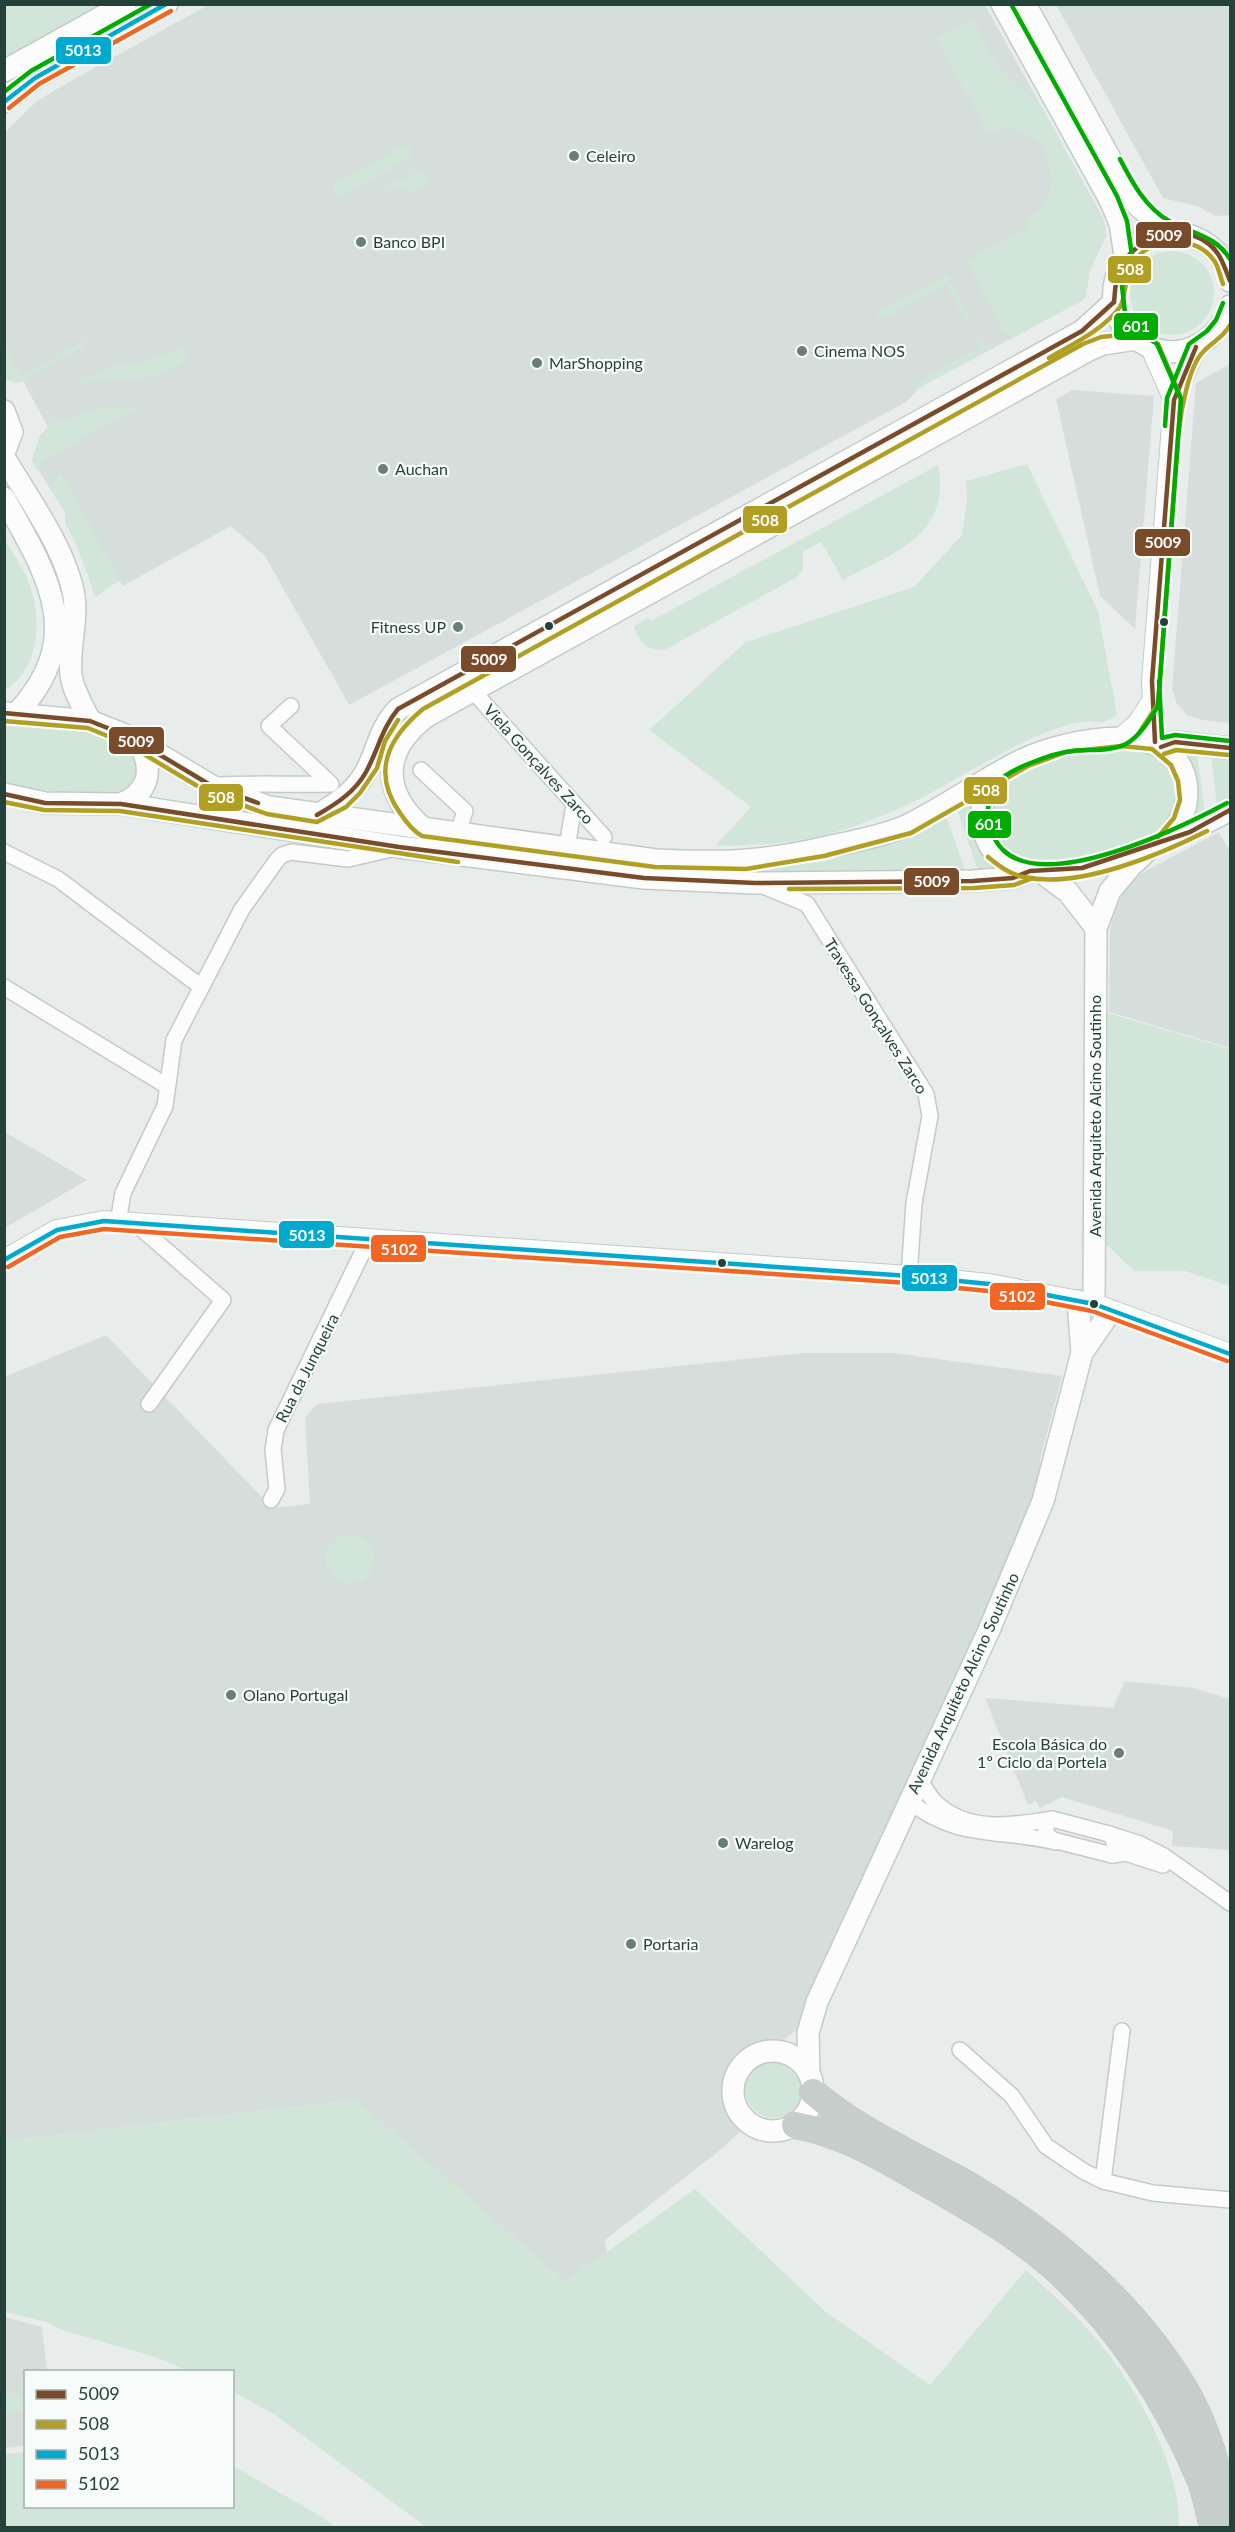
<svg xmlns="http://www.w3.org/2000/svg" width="1235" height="2532" font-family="Lato,sans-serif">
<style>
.built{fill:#d6dedb}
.green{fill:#d1e6d8}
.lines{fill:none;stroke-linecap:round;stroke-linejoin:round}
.minor-casing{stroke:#c5cac8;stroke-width:18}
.tertiary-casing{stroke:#c5cac8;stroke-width:22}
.secondary-casing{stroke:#c3cbc8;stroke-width:24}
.trunk-casing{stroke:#c3ccc9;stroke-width:28}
.minor{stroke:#fcfcfc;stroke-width:15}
.tertiary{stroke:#fcfcfc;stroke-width:20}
.secondary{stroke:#fcfcfc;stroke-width:21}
.trunk{stroke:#c6cecc;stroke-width:26}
.bus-1-casing{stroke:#f7fbf9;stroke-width:9}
.bus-2-casing{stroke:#f7fbf9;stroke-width:9}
.bus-3-casing{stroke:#f7fbf9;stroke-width:9}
.bus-4-casing{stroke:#f7fbf9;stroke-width:9}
.bus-5-casing{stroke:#f7fbf9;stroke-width:9}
.bus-1{stroke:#7a4b2a;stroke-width:4.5}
.bus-2{stroke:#b09f23;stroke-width:4.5}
.bus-3{stroke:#00a9ce;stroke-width:4.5}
.bus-4{stroke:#f26522;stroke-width:4.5}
.bus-5{stroke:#00ac00;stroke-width:4.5}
.poi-dot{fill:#697e78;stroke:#f7fbf9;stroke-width:2}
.bus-dot{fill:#24423a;stroke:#f7fbf9;stroke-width:2}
.labels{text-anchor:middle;stroke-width:4.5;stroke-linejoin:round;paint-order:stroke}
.poi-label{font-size:16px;fill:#24423a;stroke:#f7fbf9;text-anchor:start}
.street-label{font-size:16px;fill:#24423a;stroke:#f7fbf9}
.line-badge{stroke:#f7fbf9;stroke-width:2}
.badge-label{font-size:16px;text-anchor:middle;font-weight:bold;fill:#fff}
</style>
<rect width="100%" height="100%" fill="#e8edeb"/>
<g class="built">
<polygon points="208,5 985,5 1103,218 1106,236 1089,273 1086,296 1081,301 919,388 906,402 349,705 265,556 231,526 123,586 119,580 95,597 80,551 65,522 65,512 32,460 40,436 48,427 23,381 18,383 5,379 5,132 36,102 60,87"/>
<polygon points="1056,5 1230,5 1230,215 1216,216 1197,206 1163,198"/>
<polygon points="1230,364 1230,723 1202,720 1187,715 1177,704 1172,689 1196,383"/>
<polygon points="1072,390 1154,396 1135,629 1100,596 1056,399"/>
<polygon points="1219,832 1230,852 1230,1048 1109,1012 1110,930 1116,906 1128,886 1142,873"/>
<polygon points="5,1132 87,1180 5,1228"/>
<polygon points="106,1335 272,1508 310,1504 305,1418 317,1404 803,1353 894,1353 1062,1376 1040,1460 1043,1501 798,2029 769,2051 751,2057 737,2071 734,2080 733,2099 737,2109 749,2123 724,2147 605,2240 607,2252 565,2282 355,2100 5,2141 4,1377"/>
<polygon points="1125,1681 1194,1688 1230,1699 1230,1850 1172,1846 1173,1831 1062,1797 1040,1808 1036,1801 1028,1805 985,1698 1113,1708"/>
<polygon points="5,2317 42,2327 47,2371 26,2372 25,2446 5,2448"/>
</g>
<g class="green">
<polygon points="5,5 106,5 5,61"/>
<path d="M972,18L999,68L1044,110L1106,227C1105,244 1093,256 1089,273C1087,284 1089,292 1081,301L1013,338L1004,331L966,261L1029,227L1025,221C1078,190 1043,112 987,132L937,39Z"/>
<polygon points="407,144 411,151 408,159 336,199 333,184"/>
<polygon points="420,173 431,182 412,193 399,187 383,189 412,174"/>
<circle cx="1172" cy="293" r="42"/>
<polygon points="947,275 970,318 965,319 946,285 881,320 877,313"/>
<polygon points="88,339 83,347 23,381 18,383 5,379 5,347 21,376"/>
<polygon points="980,340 983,340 985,352 919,388 916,383 980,346"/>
<path d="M181,348L188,359C176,366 166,373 153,376C126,382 98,378 72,386L104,368L136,364Z"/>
<polygon points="137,407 43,461 37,471 32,460 40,436 53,421 64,422 92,410"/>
<path d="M1027,464L1098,611L1117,715L1102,723C1055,710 945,791 898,809C876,818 852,828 829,834C798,843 748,846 715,846L751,807L649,730L746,642L914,587L962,535L967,501L966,481Z"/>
<path d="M938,465C951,536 895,552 843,580L821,542L803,552V570L797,577L666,649C648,652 638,642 634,626L648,617L651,621Z"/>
<path d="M60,471L120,580L95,597C87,567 72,541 65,513C62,504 52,497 52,488C52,480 55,477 60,471Z"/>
<path d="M4,538C12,551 20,564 27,578C43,614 41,669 5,690Z"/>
<path d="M5,722C29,724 125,730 135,755C137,760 137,768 138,774L125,792C85,800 44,789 5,784Z"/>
<path d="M1120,747C1127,747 1136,746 1142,749C1177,763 1187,804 1160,831C1143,848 1034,871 1013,858C1004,853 996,838 990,830C991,820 989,802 994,793C1016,759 1083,751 1120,747Z"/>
<polygon points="1176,751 1197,752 1205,814 1186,825"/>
<polygon points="1211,755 1230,756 1230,801 1217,808"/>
<path d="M974,796C966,828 977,851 1002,871L979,873L956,807Z"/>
<path d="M945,814L966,872L710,874V871C750,870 790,869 829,860C870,850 907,831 945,814Z"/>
<polygon points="1108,1013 1230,1049 1230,1286 1185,1271 1134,1271 1105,1243"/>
<circle cx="350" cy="1559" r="24"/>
<circle cx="774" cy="2089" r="29"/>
<path d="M355,2100L565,2282L695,2189L826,2312L930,2385L1026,2270C1045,2288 1065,2305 1083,2324C1128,2371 1181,2461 1179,2527H426L274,2414L233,2392L232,2372L188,2371L158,2358L59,2329L47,2322L5,2312V2141Z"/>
<polygon points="5,2392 25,2396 25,2411 5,2410"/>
<polygon points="25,2452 26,2506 232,2506 233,2466 317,2514 336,2527 5,2527 5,2454"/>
</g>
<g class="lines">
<g class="minor-casing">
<g id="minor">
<polyline points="473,691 604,837"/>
<polyline points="421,770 465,811 458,833"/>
<path d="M217,785C255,783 293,785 331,784L269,726L291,706"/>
<polyline points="567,848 574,804"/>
<polyline points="4,852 58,879 200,986"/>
<polyline points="763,886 807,904 926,1094 930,1116 914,1203 909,1276"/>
<polyline points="4,987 167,1086"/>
<polyline points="118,1222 123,1193 165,1106 174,1040 242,909 277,860 282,855 291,852 348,859 391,849"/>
<polyline points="135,1223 223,1300 149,1404"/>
<polyline points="271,1500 277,1489 273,1450 276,1430 368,1241"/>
<path d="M919,1779C924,1786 929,1796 935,1802C967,1833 1013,1826 1052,1819"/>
<path d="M909,1801C959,1841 1000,1828 1056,1842"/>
<path d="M1052,1819L1109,1834C1116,1841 1115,1847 1112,1855L1053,1840L1046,1834V1825Z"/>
<polyline points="1109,1834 1140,1844 1164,1856 1230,1903"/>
<polyline points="1112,1855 1126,1853 1163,1865"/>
<polyline points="960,2050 1012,2096 1046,2146 1083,2171 1103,2181 1153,2193 1230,2200"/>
<polyline points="1103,2181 1122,2031"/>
</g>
</g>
<g class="tertiary-casing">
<g id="tertiary">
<polyline points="1151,348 1174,400"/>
<polyline points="1121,738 1138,723 1151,703"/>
<polyline points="1155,742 1152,681 1174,400 1196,347"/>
<polyline points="4,1260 57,1230 104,1221 909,1276 989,1284 1094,1304 1230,1354"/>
</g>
</g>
<g class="secondary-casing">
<g id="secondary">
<polyline points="1002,4 1110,200 1120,223 1125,256"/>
<polyline points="1025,4 1128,191 1138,206 1171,233"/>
<polyline points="4,71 125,4"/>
<polyline points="4,102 35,78 167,4"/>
<path d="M1230,281C1227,264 1217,249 1202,241C1131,201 1075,312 1148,346C1183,363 1219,340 1230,306"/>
<polyline points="4,411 12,432 4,453"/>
<path d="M4,457C28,498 66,549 74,596C78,622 68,650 71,675C73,691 83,706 90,721"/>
<path d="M4,498C47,574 88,637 17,713"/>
<path d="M4,713L90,721L130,737L212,786L269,807L656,860C717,863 763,862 823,848C846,843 890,835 910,824C949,804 985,778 1024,759C1066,740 1174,715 1186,782C1190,808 1180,823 1164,842"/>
<polyline points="1161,747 1175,742 1230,748"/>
<path d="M992,777C982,799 977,819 988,842C1023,914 1182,836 1230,810"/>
<polyline points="4,794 45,803 121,804 399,847 644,878 755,883 973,881 1013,878 1030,871"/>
<path d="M121,804C149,792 153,772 141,745"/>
<path d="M317,815C340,802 360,788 370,763C379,742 382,726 398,709L1082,331L1114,302"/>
<path d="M424,829C381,792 381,751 427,716L1087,351L1103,344L1136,339"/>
<polyline points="1041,872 1068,892 1096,928"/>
<polyline points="1094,1304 1096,928 1110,891 1130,867 1151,847"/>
<polyline points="1082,1353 1111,1311"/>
<circle cx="773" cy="2091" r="40"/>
<polyline points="809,2073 808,2033 817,2002 990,1628 1043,1501 1082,1353 1078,1301"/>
</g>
</g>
<g class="trunk-casing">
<g id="trunk">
<path d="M813,2092C855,2129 918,2157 968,2185C1053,2235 1133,2303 1184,2388C1208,2428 1220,2476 1230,2521"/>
<path d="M795,2125C844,2134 883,2158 926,2183C970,2208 1013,2232 1051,2265C1116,2322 1167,2400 1200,2479C1206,2494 1209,2512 1213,2528"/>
</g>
</g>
<use href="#minor" class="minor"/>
<use href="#tertiary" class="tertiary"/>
<use href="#secondary" class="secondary"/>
<use href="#trunk" class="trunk"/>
<g class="bus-1-casing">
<g id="bus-1">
<path d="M1114,302C1115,293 1115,283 1118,274C1130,240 1174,221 1206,242C1220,251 1224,266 1230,281"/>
<polyline points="4,713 90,721 130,737 212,786 258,803"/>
<polyline points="1155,742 1152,681 1174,400 1196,347"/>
<polyline points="1161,747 1175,742 1230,748"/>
<polyline points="4,794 45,803 121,804 399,847 644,878 755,883 973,881 1013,878 1030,871 1082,868 1190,832 1230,810"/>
<path d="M317,815C336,804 355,792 366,772C378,750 382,728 398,709L1082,331L1114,302"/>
</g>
</g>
<g class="bus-2-casing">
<g id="bus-2">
<path d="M1049,358C1073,344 1103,330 1120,307C1127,296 1123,275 1135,260C1154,235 1198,235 1215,262C1219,268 1220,277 1223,284"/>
<path d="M1179,430C1181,410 1189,366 1203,352C1212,342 1223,338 1230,325"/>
<polyline points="4,721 88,728 127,744 209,793 267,814 317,822 346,807 360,793 377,768 385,741 398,720"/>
<path d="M1139,733L1158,704L1181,398L1158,344L1140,333L1101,337L1083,344L423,709C388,738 371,772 400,813C406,822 413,831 422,836L655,867L746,869L824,856L911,833L1028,766L1066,752L1121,746L1152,749L1171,765L1178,781L1180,800L1174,818L1158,837"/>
<polyline points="1164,754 1176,750 1229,755"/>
<polyline points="4,802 44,810 120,811 458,862"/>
<path d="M988,857C999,866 1009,874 1024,877C1079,889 1159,855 1207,831"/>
<polyline points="789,889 974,888 1014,885 1033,878"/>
</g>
</g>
<g class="bus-3-casing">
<g id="bus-3">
<polyline points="4,102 35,78 166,4"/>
<polyline points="4,1260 57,1230 104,1221 909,1276 989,1284 1094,1304 1230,1354"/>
</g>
</g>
<g class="bus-4-casing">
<g id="bus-4">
<polyline points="9,108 39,84 171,11"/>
<polyline points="8,1267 60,1237 104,1229 908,1283 988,1291 1092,1311 1227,1361"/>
</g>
</g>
<g class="bus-5-casing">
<g id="bus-5">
<path d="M1011,4L1117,196L1127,221L1132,256L1124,273L1122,286L1125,313L1141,333L1157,344L1181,399L1158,706C1150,719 1140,736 1126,744C1110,752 1089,749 1072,751C1054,753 1008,769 997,783C991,790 989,800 988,809C987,823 993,840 1003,850C1048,893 1182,827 1227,803"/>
<polyline points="4,92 31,71 151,4"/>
<path d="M1120,159C1132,182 1145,207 1169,221C1192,234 1215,235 1230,259"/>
<polyline points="1165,426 1167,398 1189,344 1207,331 1216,320 1223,303"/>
<polyline points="1159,681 1162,738 1175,735 1230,741"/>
</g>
</g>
<use href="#bus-1" class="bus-1"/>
<use href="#bus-2" class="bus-2"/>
<use href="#bus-3" class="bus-3"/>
<use href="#bus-4" class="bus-4"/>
<use href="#bus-5" class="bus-5"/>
</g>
<g class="poi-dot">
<circle cx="574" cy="156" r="6"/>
<circle cx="361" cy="242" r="6"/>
<circle cx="802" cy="351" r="6"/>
<circle cx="537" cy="363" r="6"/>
<circle cx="383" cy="469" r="6"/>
<circle cx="458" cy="627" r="6"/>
<circle cx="231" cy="1695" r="6"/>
<circle cx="1119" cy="1753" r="6"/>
<circle cx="723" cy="1843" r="6"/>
<circle cx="631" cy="1944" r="6"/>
</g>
<g class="bus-dot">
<circle cx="1164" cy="622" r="5"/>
<circle cx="549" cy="626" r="5"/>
<circle cx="722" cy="1263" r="5"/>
<circle cx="1094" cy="1304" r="5"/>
</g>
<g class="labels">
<g class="poi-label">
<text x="586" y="162">Celeiro</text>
<text x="373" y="248">Banco BPI</text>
<text x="814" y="357">Cinema NOS</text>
<text x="549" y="369">MarShopping</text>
<text x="395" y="475">Auchan</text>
<text x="446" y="633" text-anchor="end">Fitness UP</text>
<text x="243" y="1701">Olano Portugal</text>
<text x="1107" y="1750" text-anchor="end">Escola Básica do<tspan x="1107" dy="18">1º Ciclo da Portela</tspan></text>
<text x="735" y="1849">Warelog</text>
<text x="643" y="1950">Portaria</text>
</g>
<g class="street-label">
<text transform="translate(539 764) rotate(48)" y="6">Viela Gonçalves Zarco</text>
<text transform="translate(876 1016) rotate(58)" y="6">Travessa Gonçalves Zarco</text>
<text transform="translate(1095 1116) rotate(-90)" y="6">Avenida Arquiteto Alcino Soutinho</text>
<text transform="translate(307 1368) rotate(-63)" y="6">Rua da Junqueira</text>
<text transform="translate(963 1683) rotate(-65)" y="6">Avenida Arquiteto Alcino Soutinho</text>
</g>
</g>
<g class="line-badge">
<rect x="55" y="36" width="57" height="29" rx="6" fill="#00a9ce"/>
<rect x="1135" y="221" width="57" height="28" rx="6" fill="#7a4b2a"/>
<rect x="1107" y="255" width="45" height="29" rx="6" fill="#b09f23"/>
<rect x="1113" y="312" width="46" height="29" rx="6" fill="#00ac00"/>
<rect x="742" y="505" width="46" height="29" rx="6" fill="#b09f23"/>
<rect x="1134" y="528" width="57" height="29" rx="6" fill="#7a4b2a"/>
<rect x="460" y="645" width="57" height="28" rx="6" fill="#7a4b2a"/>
<rect x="108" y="726" width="57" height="29" rx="6" fill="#7a4b2a"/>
<rect x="963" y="776" width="45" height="29" rx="6" fill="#b09f23"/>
<rect x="198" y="783" width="46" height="29" rx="6" fill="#b09f23"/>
<rect x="967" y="810" width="45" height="29" rx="6" fill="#00ac00"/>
<rect x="903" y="867" width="57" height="29" rx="6" fill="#7a4b2a"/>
<rect x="278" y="1220" width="57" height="29" rx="6" fill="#00a9ce"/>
<rect x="370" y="1234" width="57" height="29" rx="6" fill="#f26522"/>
<rect x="901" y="1264" width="57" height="28" rx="6" fill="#00a9ce"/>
<rect x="989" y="1282" width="57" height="29" rx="6" fill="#f26522"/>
</g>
<g class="badge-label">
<text x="83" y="56">5013</text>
<text x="1164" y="241">5009</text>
<text x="1130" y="275">508</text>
<text x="1136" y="332">601</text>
<text x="765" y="526">508</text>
<text x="1163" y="548">5009</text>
<text x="489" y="665">5009</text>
<text x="136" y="747">5009</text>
<text x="986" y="796">508</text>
<text x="221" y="803">508</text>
<text x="989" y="830">601</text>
<text x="932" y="887">5009</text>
<text x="307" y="1241">5013</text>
<text x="399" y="1255">5102</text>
<text x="929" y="1284">5013</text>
<text x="1017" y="1302">5102</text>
</g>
<rect width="1235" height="2532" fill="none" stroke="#24423a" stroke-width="12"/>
<rect x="24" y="2370" width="210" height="138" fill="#f7fbf9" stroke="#a3b1ad" stroke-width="1.5"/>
<rect x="36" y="2390" width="30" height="9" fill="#7a4b2a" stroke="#a3b1ad" stroke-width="1.5"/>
<text x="78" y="2400" font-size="18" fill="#24423a">5009</text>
<rect x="36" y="2420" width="30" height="9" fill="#b09f23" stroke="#a3b1ad" stroke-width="1.5"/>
<text x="78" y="2430" font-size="18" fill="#24423a">508</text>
<rect x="36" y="2450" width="30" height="9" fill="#00a9ce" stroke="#a3b1ad" stroke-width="1.5"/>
<text x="78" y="2460" font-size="18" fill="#24423a">5013</text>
<rect x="36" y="2480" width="30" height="9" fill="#f26522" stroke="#a3b1ad" stroke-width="1.5"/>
<text x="78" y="2490" font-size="18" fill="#24423a">5102</text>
</svg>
